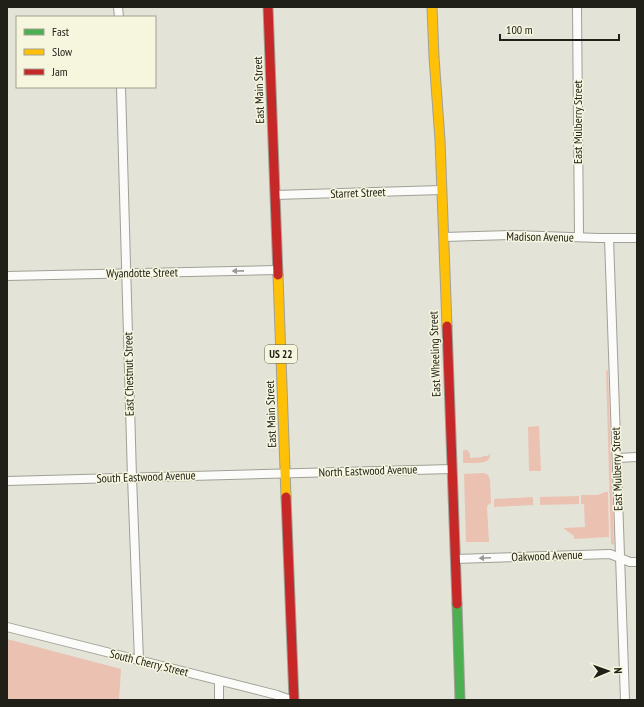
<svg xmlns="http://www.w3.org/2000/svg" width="644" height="707" font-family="'PT Sans Narrow',sans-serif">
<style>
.green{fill:#ebc2b2}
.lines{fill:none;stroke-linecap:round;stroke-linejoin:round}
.street-casing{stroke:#a0a097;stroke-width:10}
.fast-casing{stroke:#a0a097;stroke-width:11}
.slow-casing{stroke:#a0a097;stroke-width:11}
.jam-casing{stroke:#a0a097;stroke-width:11}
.street{stroke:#fbfbf9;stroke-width:8}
.fast{stroke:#4caf50;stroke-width:9}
.slow{stroke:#ffc107;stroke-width:9}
.jam{stroke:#c62828;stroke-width:9}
.oneway{fill:#999894}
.labels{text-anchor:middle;stroke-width:3;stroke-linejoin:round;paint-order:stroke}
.shield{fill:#f6f6df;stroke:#616054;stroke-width:1}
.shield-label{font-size:11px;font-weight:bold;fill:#212018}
.street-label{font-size:12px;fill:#212018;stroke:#f6f6df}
</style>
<rect width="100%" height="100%" fill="#e4e3d7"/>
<g class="green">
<polygon points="606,370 608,371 608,373 614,545 611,544"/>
<polygon points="539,426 541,471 529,471 528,427"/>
<path d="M463,450H468V452L470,453V458L483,457V456H488L490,453C490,456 490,458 488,460C484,464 469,463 463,463Z"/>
<path d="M482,473C487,473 489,475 490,480L491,503L488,505L487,507L489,542H466L464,474Z"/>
<polygon points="605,492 608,492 609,537 574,539 574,536 563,528 585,527 584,504 581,504 581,495 598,495"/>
<polygon points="579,496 579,504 540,505 540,497"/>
<polygon points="533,497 533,505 494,507 494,499"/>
<polygon points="7,639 121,669 119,700 7,700"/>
</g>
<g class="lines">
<g class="street-casing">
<g id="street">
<polyline points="118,7 119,17"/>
<polyline points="577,7 579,237"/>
<polyline points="121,87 132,477 139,660"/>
<polyline points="275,195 441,190"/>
<polyline points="444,237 513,235 599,238 637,238"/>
<polyline points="609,238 625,700"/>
<polyline points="7,276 277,270"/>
<polyline points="617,458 637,457"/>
<polyline points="7,481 452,469"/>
<polyline points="455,559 610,554 630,562 637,562"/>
<polyline points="7,627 277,695 291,700"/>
<polyline points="219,700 219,681"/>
</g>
</g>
<g class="fast-casing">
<polyline id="fast" points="457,604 460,700"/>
</g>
<g class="slow-casing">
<g id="slow">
<polyline points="432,7 434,57 440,140 447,326"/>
<polyline points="278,275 286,497"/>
</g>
</g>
<g class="jam-casing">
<g id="jam">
<polyline points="268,7 278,275"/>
<polyline points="447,326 457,604"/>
<polyline points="286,497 294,700"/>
</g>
</g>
<use href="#street" class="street"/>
<use href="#fast" class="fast"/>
<use href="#slow" class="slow"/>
<use href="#jam" class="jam"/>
</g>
<defs><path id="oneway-solid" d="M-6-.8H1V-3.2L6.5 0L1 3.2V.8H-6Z"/></defs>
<g class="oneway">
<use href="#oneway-solid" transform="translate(238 271) rotate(179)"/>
<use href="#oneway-solid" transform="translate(485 558) rotate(178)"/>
</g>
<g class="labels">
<rect class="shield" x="265" y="345" width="32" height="18" rx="3"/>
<g class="shield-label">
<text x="281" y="358">US 22</text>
</g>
<g class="street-label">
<text transform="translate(259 90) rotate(-92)" y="4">East Main Street</text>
<text transform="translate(578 122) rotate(-90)" y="4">East Mulberry Street</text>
<text transform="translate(358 193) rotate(-2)" y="4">Starret Street</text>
<text transform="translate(540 237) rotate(1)" y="4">Madison Avenue</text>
<text transform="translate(142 273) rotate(-1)" y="4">Wyandotte Street</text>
<text transform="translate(435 354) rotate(-92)" y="4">East Wheeling Street</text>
<text transform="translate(129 374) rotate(-91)" y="4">East Chestnut Street</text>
<text transform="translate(271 414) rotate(-92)" y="4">East Main Street</text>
<text transform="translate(617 469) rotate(-92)" y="4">East Mulberry Street</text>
<text transform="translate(368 471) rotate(-2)" y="4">North Eastwood Avenue</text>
<text transform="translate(146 477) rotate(-2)" y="4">South Eastwood Avenue</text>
<text transform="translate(547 556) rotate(-2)" y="4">Oakwood Avenue</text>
<text transform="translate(149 663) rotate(14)" y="4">South Cherry Street</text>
</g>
</g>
<rect width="644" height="707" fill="none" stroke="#212018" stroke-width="16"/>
<rect x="16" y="16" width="140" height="72" fill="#f6f6df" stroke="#a1a08f"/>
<rect x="24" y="29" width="20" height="6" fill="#4caf50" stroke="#a1a08f"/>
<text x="52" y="36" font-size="12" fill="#212018">Fast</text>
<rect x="24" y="49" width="20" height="6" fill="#ffc107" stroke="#a1a08f"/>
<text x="52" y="56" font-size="12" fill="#212018">Slow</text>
<rect x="24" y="69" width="20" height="6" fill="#c62828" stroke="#a1a08f"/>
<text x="52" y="76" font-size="12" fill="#212018">Jam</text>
<g transform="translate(608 671) rotate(88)" stroke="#f6f6df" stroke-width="3" paint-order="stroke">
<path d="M0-3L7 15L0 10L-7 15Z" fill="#212018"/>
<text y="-6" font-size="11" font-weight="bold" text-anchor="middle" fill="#212018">N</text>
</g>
<path d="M500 34v6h119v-6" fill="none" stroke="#212018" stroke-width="2"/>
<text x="506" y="34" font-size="12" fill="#212018" stroke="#f6f6df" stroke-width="3" paint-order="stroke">100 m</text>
</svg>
